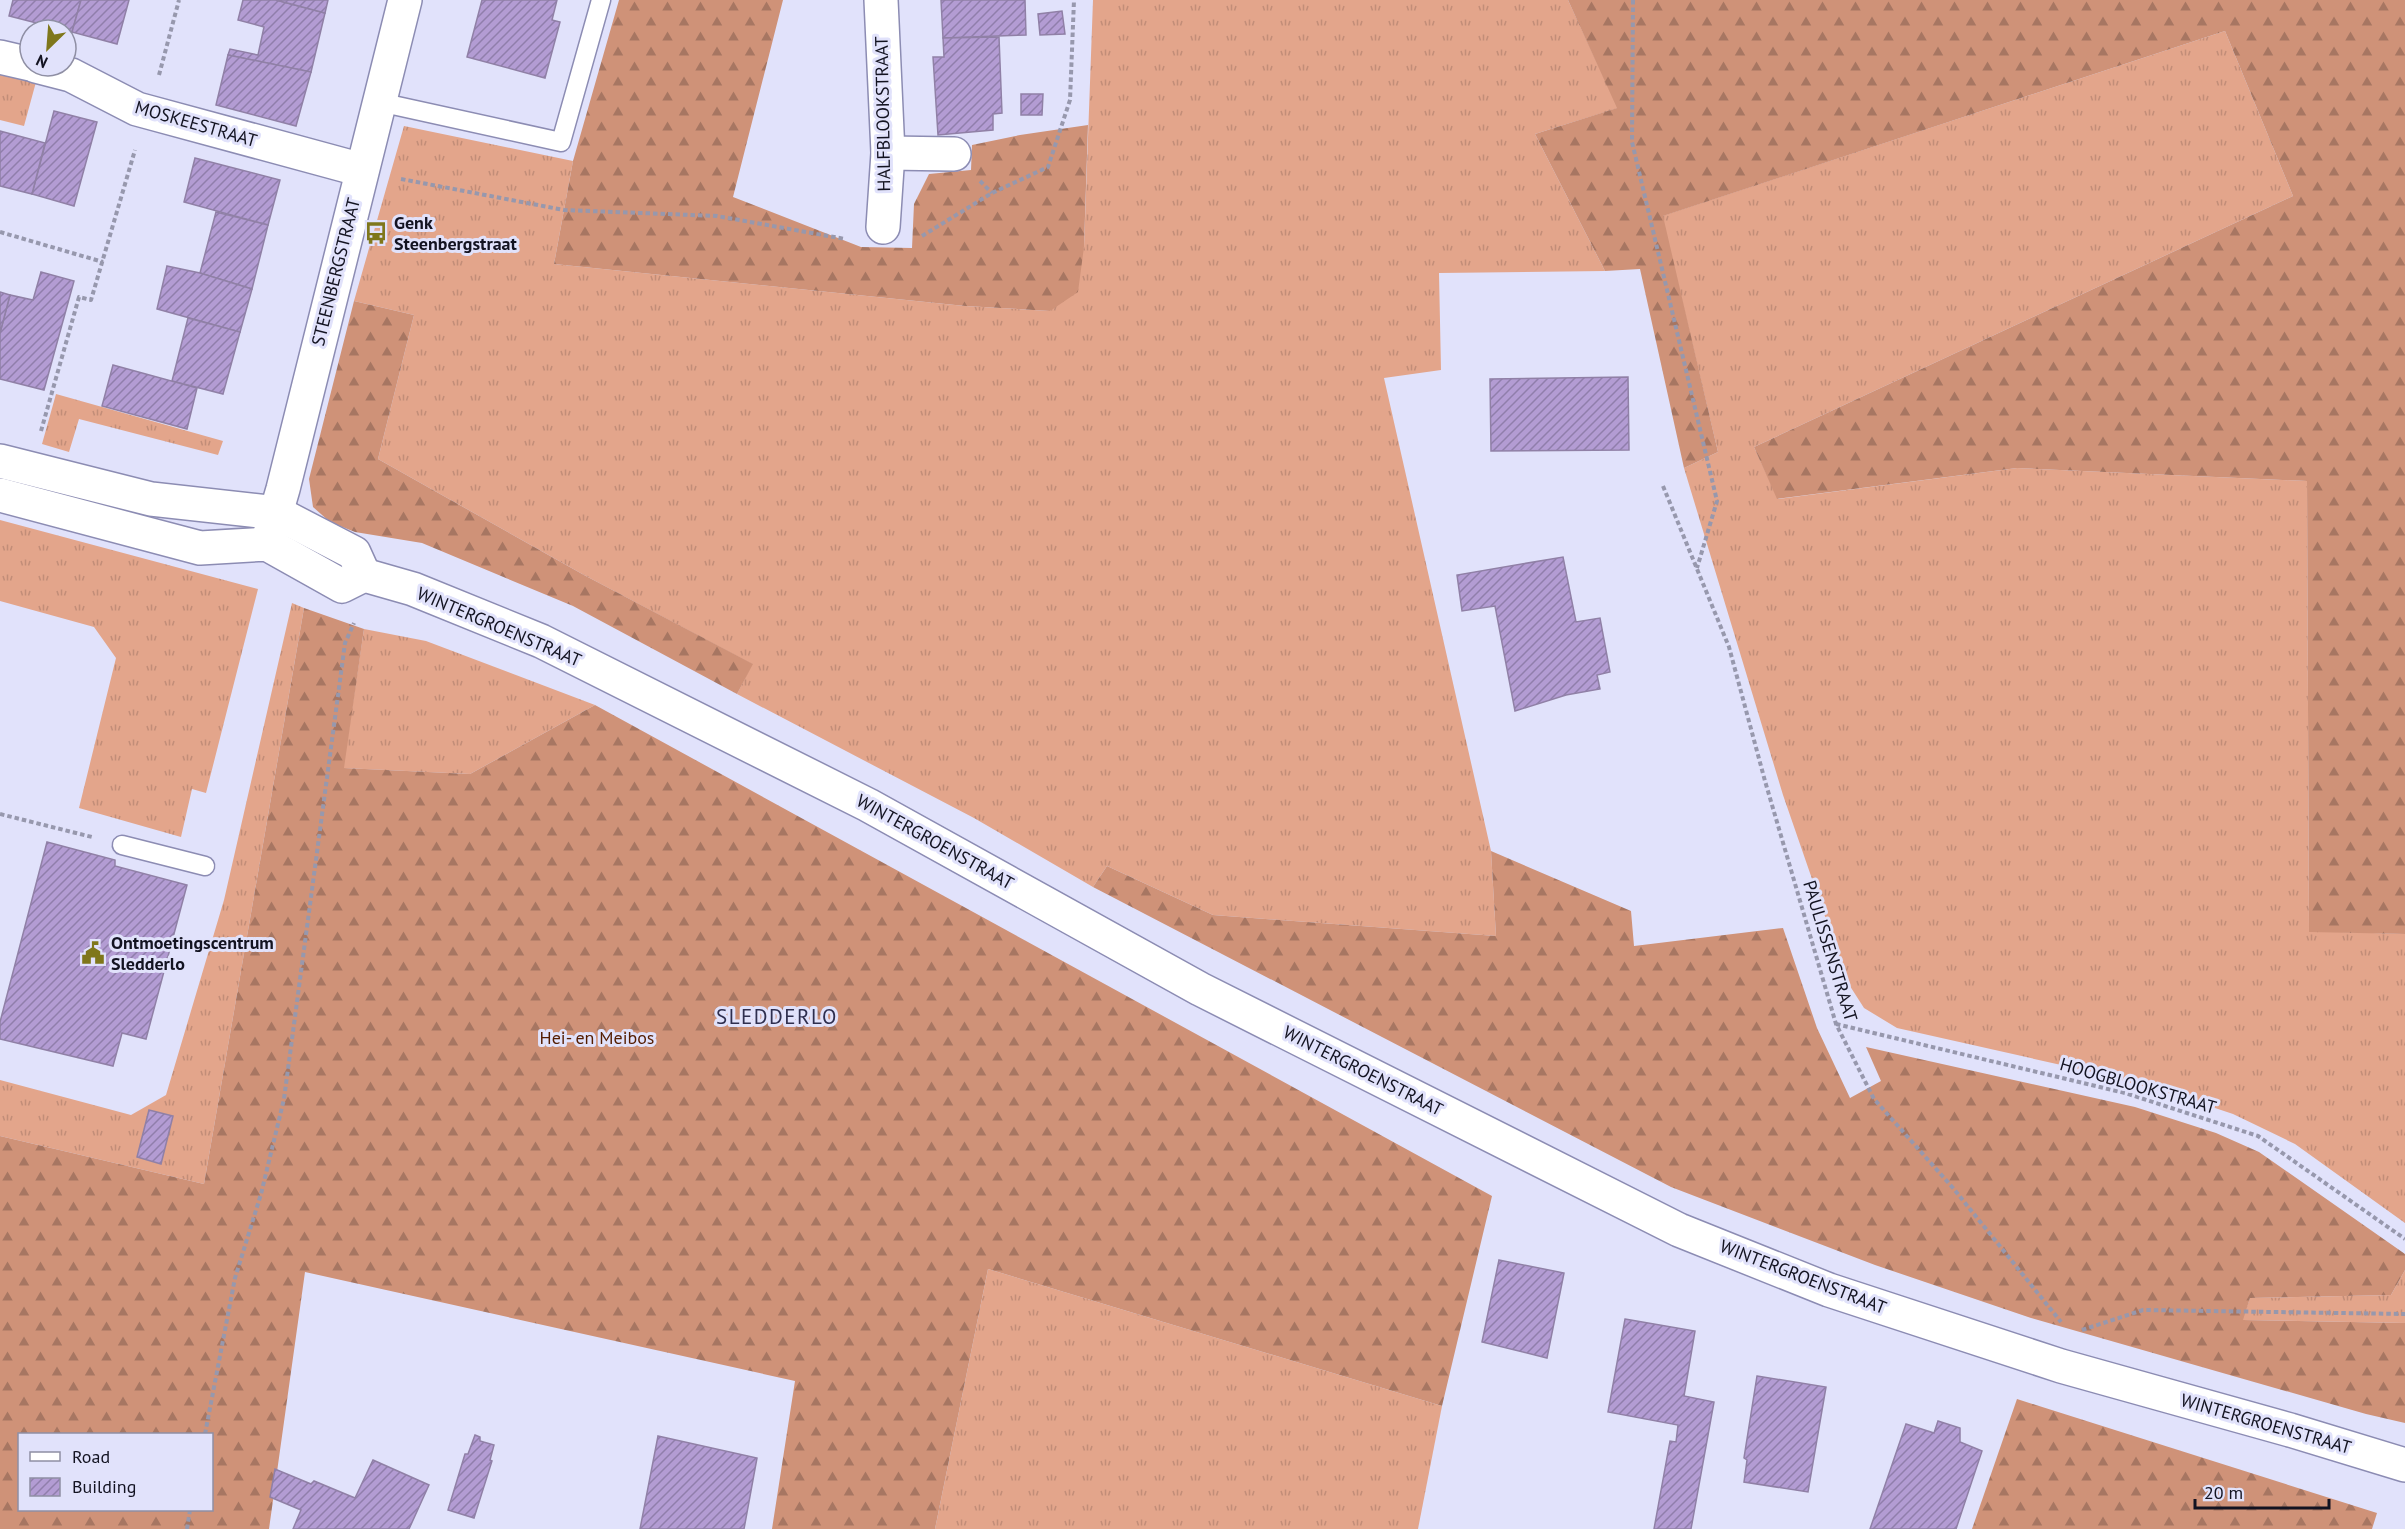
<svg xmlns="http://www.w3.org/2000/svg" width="2405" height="1529" font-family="'PT Sans',sans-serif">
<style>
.grass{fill:url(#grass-tufts)}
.forest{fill:url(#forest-firs);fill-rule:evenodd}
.building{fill:url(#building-hatch);stroke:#9080a6;stroke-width:1.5}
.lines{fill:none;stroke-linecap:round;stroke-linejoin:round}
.lane-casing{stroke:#8c8cb3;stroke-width:21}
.street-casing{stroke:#8c8cb3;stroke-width:36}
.path{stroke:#9798ad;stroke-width:4;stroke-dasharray:4.5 3;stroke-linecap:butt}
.lane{stroke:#fff;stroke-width:18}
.street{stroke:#fff;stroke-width:33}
.labels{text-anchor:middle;stroke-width:6;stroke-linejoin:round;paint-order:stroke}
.street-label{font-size:18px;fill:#131321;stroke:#e1e2fb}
.poi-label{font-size:18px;font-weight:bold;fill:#131321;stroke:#e1e2fb;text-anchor:start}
.park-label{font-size:18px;fill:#531c00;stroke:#e1e2fb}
.quarter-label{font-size:21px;letter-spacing:1.5px;fill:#2e2e4e;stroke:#e1e2fb}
</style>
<defs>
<pattern id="grass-tufts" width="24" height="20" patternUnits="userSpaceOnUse" patternTransform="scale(1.5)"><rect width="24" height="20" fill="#e3a58b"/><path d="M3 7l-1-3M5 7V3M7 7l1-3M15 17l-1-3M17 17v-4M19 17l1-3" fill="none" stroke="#c28d78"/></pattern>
<pattern id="forest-firs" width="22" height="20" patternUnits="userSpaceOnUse" patternTransform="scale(1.5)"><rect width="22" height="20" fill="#cf9278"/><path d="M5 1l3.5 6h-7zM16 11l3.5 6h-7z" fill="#a77662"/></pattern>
<pattern id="building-hatch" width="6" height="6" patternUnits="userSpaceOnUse" patternTransform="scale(1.5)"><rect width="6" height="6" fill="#b39cd3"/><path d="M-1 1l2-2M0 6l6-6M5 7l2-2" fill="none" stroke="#907eab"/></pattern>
</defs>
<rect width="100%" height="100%" fill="#e1e2fb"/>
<g class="grass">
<polygon points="1093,0 1568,0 1618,108 1535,134 1605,271 1439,273 1441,370 1384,378 1491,851 1496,936 1213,915 1107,866 1093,887 974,818 737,694 752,664 584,575 378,459 414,315 354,301 404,126 573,161 554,264 965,306 1050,311 1084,247"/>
<polygon points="2225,31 2293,196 1754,447 1778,499 2017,468 2307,481 2309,931 2405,934 2405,1223 2295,1144 2233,1114 2182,1097 2088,1071 1897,1028 1864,1008 1848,983 1783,795 1684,468 1718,452 1662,216"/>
<polygon points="0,72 36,82 24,126 0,120"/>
<polygon points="56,394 223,441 218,455 79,419 69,452 42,444"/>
<polygon points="0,520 258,589 206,793 192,789 181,837 79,808 116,658 94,627 0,601"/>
<polygon points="292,603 304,608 204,1184 0,1136 0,1080 131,1115 166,1095 224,900"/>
<polygon points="364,629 426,641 595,705 470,774 343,768"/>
<polygon points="988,1269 1442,1406 1418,1529 935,1529"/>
<polygon points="2405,1270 2405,1323 2242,1320 2250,1298 2391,1295"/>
</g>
<g class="forest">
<polygon points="619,0 783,0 733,197 861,247 912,248 914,204 929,174 971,170 972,145 1020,135 1088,125 1084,247 1078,292 1050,311 965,306 554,264 573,161"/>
<polygon points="1568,0 2405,0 2405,934 2309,932 2307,481 2017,468 1777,499 1754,447 2293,196 2225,31 1663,216 1718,452 1684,468 1640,269 1605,271 1535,134 1617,108"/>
<polygon points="354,301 414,315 378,459 584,575 753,664 737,694 573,606 422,543 355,532 330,522 313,507 309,479"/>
<path d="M304,608L364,629L344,768L470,774L595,705L1492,1196L1442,1406L988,1269L935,1529H772L795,1381L305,1272L269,1529H0V1136L204,1184ZM20,1434H212V1510H20Z"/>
<polygon points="1491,851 1631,911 1634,946 1783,928 1817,1028 1850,1098 1881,1081 1866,1047 2135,1107 2216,1133 2259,1152 2405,1254 2405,1270 2391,1295 2250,1298 2243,1320 2405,1323 2405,1423 2366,1414 2031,1318 1875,1265 1671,1187 1093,887 1107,866 1213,915 1496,936"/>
<polygon points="2017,1399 2377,1513 2372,1529 1972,1529"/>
</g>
<g class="building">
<polygon points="13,0 81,0 72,32 9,16"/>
<polygon points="81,0 129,0 117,44 72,32"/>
<polygon points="243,0 276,0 325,13 311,72 228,55 230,49 258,55 264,27 238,20"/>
<polygon points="276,0 328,0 325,13"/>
<polygon points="482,0 557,0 552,20 560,22 545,78 467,57"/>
<polygon points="941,0 1025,0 1026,35 943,38"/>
<polygon points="1062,11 1065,34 1040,35 1038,14"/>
<polygon points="999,37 1002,113 993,114 993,130 938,135 933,57 944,57 943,38"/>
<polygon points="228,55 311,72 296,126 216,105"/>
<polygon points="1021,94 1043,94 1042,115 1021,115"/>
<polygon points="54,111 97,122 74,206 32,194"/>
<polygon points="0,131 45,143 32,194 0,186"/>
<polygon points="195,158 280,180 268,225 184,202"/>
<polygon points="216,212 268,225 252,289 200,273"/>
<polygon points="167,266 200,273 252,289 240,332 157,309"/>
<polygon points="41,272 74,281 44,390 0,379 0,333 10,295 33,300"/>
<polygon points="0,292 10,295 0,333"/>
<polygon points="188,318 240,332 223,394 172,381"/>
<polygon points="113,365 197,388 187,429 102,406"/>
<polygon points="1628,377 1629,450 1491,451 1490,379"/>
<polygon points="1563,557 1576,622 1600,618 1610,672 1597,675 1600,689 1566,695 1515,711 1495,606 1462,611 1457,575"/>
<polygon points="47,842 115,860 115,866 187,885 146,1039 122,1033 113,1066 0,1039 0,1022"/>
<polygon points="149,1110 173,1116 161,1164 137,1157"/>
<polygon points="1499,1260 1564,1273 1547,1358 1482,1342"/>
<polygon points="1625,1319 1695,1331 1684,1396 1714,1402 1691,1529 1654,1529 1670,1441 1676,1442 1678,1425 1608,1412"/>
<polygon points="1757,1376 1826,1387 1808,1492 1744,1482 1747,1460 1744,1458"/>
<polygon points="1938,1421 1960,1428 1960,1442 1982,1451 1956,1529 1870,1529 1906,1424 1934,1433"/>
<polygon points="475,1435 480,1437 480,1441 494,1445 490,1460 492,1461 474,1518 448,1510 465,1454 468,1454"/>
<polygon points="658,1436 757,1458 744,1529 640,1529"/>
<polygon points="373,1460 429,1485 409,1529 293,1529 301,1510 270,1497 275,1469 311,1484 314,1481 355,1498"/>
</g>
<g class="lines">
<g class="lane-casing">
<g id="lane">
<polyline points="379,102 561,142 601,0"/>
<polyline points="122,845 205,866"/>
</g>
</g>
<g class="street-casing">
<g id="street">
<polyline points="881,0 888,153 883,227"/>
<polyline points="0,57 30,64"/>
<polyline points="36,66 71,75 137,109 362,170"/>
<polyline points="888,153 954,154"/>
<polyline points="0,461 151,499 277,513 354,553 364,575"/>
<polyline points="0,495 200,548 267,544 342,586 364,575 413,589 541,641 868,805 1200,989 1679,1230 1829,1290 2061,1366 2290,1430 2405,1465"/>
<polyline points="267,544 283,489 405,0"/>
</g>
</g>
<g class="path">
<polyline points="1633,0 1632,142 1717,501 1697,568"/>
<polyline points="159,75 179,0"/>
<polyline points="401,179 564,210 717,216 845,239"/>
<polyline points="980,181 992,193"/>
<polyline points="0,232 103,262"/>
<polyline points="922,236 992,193 1048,167 1070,100 1074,0"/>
<polyline points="41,431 79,297 91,300 135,150"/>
<polyline points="1663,486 1729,647 1765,781 1836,1024 1874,1099 1953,1188 2061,1322"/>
<polyline points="0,814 92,837"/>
<polyline points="1836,1024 2125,1093 2258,1136 2405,1239"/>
<polyline points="2082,1330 2143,1310 2405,1314"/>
<polyline points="205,1434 235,1278 261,1194 284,1099 345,643 354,623"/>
<polyline points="187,1529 190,1510"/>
</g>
<use href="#lane" class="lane"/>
<use href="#street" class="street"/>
</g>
<defs>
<g id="bus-bare" transform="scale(1.8)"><path d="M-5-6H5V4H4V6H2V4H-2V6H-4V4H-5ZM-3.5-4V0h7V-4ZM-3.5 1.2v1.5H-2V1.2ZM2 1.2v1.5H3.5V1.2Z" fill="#7f771b" stroke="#e1e2fb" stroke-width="2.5" paint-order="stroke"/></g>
<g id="civic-bare" transform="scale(1.8)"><path d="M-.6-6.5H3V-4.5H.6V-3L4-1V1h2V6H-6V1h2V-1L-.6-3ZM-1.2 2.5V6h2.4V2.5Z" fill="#7f771b" stroke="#e1e2fb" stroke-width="2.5" paint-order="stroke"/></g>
</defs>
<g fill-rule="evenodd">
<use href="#bus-bare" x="376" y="233"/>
<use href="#civic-bare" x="93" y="953"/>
</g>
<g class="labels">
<g class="street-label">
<text transform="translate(883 114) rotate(-91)" y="6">HALFBLOOKSTRAAT</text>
<text transform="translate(196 124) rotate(16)" y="6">MOSKEESTRAAT</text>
<text transform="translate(336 272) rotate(-76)" y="6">STEENBERGSTRAAT</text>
<text transform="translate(499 627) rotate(23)" y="6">WINTERGROENSTRAAT</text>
<text transform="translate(935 842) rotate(29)" y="6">WINTERGROENSTRAAT</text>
<text transform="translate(1830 951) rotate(73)" y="6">PAULISSENSTRAAT</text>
<text transform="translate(1363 1071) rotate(27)" y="6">WINTERGROENSTRAAT</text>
<text transform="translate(2138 1086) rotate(16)" y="6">HOOGBLOOKSTRAAT</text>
<text transform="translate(1803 1277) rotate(21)" y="6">WINTERGROENSTRAAT</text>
<text transform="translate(2266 1424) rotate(16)" y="6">WINTERGROENSTRAAT</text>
</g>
<g class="poi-label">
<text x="394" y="229">Genk<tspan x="394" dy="21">Steenbergstraat</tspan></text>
<text x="111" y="949">Ontmoetingscentrum<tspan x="111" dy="21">Sledderlo</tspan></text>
</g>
<g class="park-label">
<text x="597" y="1044">Hei- en Meibos</text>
</g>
<g class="quarter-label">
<text x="777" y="1024">SLEDDERLO</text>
</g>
</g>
<rect x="18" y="1433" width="195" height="78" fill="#e1e2fb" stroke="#8f8fa4" stroke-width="1.5"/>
<rect x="30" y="1452" width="30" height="9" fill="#ffffff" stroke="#8f8fa4" stroke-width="1.5"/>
<text x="72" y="1463" font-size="18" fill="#131321">Road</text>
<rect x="30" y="1478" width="30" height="18" fill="url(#building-hatch)" stroke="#8f8fa4" stroke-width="1.5"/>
<text x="72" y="1493" font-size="18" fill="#131321">Building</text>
<g transform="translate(48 48) rotate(205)"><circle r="28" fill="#e1e2fb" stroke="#8f8fa4" stroke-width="1.5"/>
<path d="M0-4.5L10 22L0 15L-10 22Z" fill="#7f771b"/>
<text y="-9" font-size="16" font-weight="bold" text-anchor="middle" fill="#131321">N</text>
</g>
<path d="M2195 1499v9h134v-9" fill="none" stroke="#131321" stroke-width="3"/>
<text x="2204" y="1499" font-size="18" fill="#131321" stroke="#e1e2fb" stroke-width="4.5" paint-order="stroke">20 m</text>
</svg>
